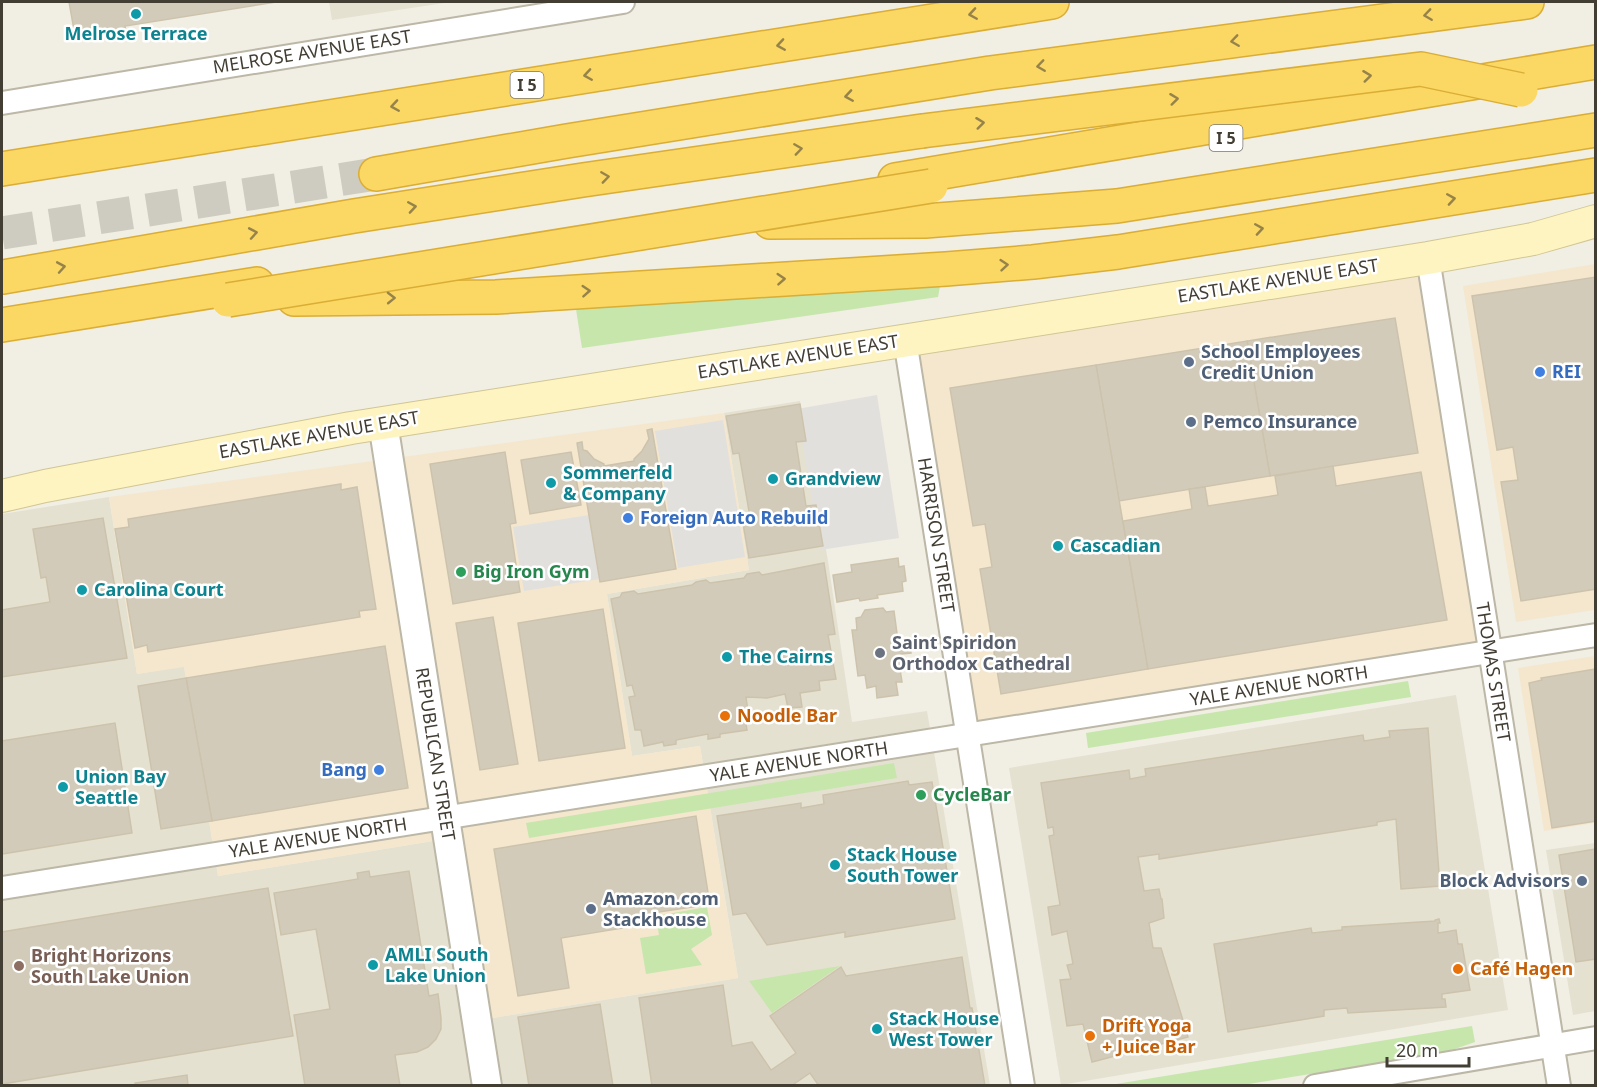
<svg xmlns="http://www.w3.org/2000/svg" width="1597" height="1087" font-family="'Noto Sans',sans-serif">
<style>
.residential{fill:#e5e1d1}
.commercial{fill:#f4e7ce}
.green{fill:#c6e6ac}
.parking{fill:#e2e0dc}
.building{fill:#d3cbb9;stroke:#cdc3ac;stroke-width:1.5}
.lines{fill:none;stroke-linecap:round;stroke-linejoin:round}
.motorway-tunnel{stroke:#cecbc0;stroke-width:33;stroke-dasharray:33 16;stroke-linecap:butt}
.minor-casing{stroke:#bcb7a6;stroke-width:26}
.tertiary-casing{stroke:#bcb7a6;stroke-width:32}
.secondary-casing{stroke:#d1c693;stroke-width:34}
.motorway-casing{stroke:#daad34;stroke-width:36}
.minor{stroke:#fff;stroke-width:22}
.tertiary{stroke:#fff;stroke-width:28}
.secondary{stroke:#fef4c1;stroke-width:32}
.motorway{stroke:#fbd764;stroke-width:33}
.motorway-bridge-casing{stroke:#daad34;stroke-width:36;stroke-linecap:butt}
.motorway-bridge{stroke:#fbd764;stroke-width:33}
.oneway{stroke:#96834a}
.culture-dot{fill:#0f9aa8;stroke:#fff;stroke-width:2}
.service-dot{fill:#5c6f8a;stroke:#fff;stroke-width:2}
.shop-dot{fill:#3f7fe0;stroke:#fff;stroke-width:2}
.leisure-dot{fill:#2e9e5b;stroke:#fff;stroke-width:2}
.worship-dot{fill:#6b7280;stroke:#fff;stroke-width:2}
.food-dot{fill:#e8710a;stroke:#fff;stroke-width:2}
.education-dot{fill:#8d6e63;stroke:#fff;stroke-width:2}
.labels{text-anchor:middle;stroke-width:5;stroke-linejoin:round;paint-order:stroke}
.shield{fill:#fff;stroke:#7b7871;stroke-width:1.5}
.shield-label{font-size:16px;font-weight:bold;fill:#433e34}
.culture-label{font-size:18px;font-weight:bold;fill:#0d838f;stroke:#fff;text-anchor:start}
.street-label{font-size:18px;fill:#433e34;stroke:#fff}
.service-label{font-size:18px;font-weight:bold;fill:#4e5e75;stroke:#fff;text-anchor:start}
.shop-label{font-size:18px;font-weight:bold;fill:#366cbe;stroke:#fff;text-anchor:start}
.leisure-label{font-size:18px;font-weight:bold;fill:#27864d;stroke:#fff;text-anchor:start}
.worship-label{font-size:18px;font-weight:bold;fill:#5b616d;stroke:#fff;text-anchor:start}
.food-label{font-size:18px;font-weight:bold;fill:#c56008;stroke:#fff;text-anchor:start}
.education-label{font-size:18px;font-weight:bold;fill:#785e54;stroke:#fff;text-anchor:start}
</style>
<rect width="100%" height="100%" fill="#f1eee3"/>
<g class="residential">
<polygon points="329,2 451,2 332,20"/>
<polygon points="800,401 828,561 852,722 927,711 990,1085 2,1086 2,514 109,497 137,674 184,666 218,876 433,841 462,1023 738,978 700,746 632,756 607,594 749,570 724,413"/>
<polygon points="1456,695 1508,1010 1061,1085 1009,768"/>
<polygon points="1595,843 1595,1011 1573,1015 1546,850"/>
</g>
<g class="commercial">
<polygon points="1428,258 1490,652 967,735 905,340"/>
<polygon points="1595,264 1595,610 1516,622 1463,286"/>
<polygon points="724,413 749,570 607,594 632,756 700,746 738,978 462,1023 433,841 218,876 184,667 137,674 109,497"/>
<polygon points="1595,656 1595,823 1544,831 1518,668"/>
</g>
<g class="green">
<polygon points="940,286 938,297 582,348 576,309"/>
<polygon points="1408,681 1411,697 1088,748 1086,733"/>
<polygon points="894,763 897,778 529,838 526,823"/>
<polygon points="707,907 712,935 691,949 702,965 646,974 640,938 659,935 656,916"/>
<polygon points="840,966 772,1013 749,981"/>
<polygon points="1472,1026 1475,1042 1446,1052 1242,1085 1110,1085"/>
</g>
<g class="parking">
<polygon points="877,395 899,538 820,550 797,409"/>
<polygon points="723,420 745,557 678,568 655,431"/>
<polygon points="589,515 600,579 524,591 513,527"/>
</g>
<g class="building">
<polygon points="69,2 276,2 125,26 126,33 76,41"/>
<polygon points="1596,277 1596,589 1521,601 1501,482 1518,480 1513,447 1497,450 1472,296"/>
<polygon points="1395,318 1418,453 1270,476 1247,341"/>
<polygon points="1247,341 1270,476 1119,501 1096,365"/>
<polygon points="1096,365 1148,669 1001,694 980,569 992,567 985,524 973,526 950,388"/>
<polygon points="800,404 806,441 796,442 806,506 816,505 823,546 749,558 742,518 750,517 739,453 733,454 726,416"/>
<polygon points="652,429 676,569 600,582 577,443 582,442 583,450 587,451 594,459 604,464 604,466 634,461 634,459 642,451 649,439 647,430"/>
<polygon points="505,452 516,523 510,524 520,592 453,604 430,464"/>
<polygon points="571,452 581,505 530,514 521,460"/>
<polygon points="1333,466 1336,486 1421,472 1447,620 1148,669 1123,521 1192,509 1189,489 1205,487 1208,506 1278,495 1275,476"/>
<polygon points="341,484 341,490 357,487 376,609 359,611 360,617 148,652 147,645 135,648 115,529 129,527 128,519"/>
<polygon points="103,518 127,658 2,677 2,610 50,602 46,577 41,578 33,529"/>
<polygon points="898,558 899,567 904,566 906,581 902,582 903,591 877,595 878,598 860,601 859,598 837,602 833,575 852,572 851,565"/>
<polygon points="824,563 835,634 828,635 836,679 819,681 820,690 800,693 802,707 788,708 785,694 767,698 746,697 748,712 744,712 747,730 720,734 720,737 708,739 708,734 676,740 676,744 664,746 663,742 644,746 641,730 635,730 629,697 635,696 632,685 627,686 611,599 620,597 622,593 634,591 638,594 692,585 696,582 706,580 710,583 744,578 747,574 759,572 762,575"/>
<polygon points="883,608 886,612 894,611 898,641 909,639 911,653 901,654 903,668 900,669 902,682 896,682 898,695 877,698 876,686 867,688 865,675 858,676 852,630 857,630 856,618 861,617 865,610"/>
<polygon points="603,609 625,748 539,761 518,623"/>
<polygon points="493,617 518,764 480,770 456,623"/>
<polygon points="385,646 408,788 212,821 186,678"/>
<polygon points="1596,669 1596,821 1552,828 1529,683 1542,680 1541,678"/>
<polygon points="186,678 212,821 161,829 138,686"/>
<polygon points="115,723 132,833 2,854 2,741"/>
<polygon points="1428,728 1440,886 1401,889 1396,819 1377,822 1377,825 1159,859 1159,854 1138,857 1144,891 1159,889 1161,899 1162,899 1164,918 1149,923 1153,948 1161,948 1188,1037 1092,1062 1083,1024 1067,1026 1060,980 1071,979 1067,965 1073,964 1067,931 1052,935 1048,907 1060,905 1049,836 1054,835 1053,827 1048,828 1041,783 1129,770 1130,779 1146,776 1145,769 1363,735 1364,741 1390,737 1389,731"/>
<polygon points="908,781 909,785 932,782 955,919 845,937 845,932 767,945 746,913 733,915 717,816 801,803 801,808 824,804 823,795"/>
<polygon points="696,816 709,899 705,905 652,913 654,923 561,938 569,988 518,996 494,849"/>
<polygon points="1596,849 1596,959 1576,962 1559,855"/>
<polygon points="369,871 370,877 409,871 429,996 438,994 441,1018 441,1029 436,1039 428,1047 417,1052 395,1055 400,1086 305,1086 294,1015 330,1009 316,929 281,935 274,893 358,879 357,873"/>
<polygon points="268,888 293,1036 2,1084 2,932"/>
<polygon points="1439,919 1440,923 1438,923 1438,933 1456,930 1458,944 1462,944 1470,990 1442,994 1442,999 1445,999 1446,1007 1348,1013 1347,1008 1324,1010 1324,1016 1228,1032 1214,944 1311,928 1312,933 1342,930 1342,927 1435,921 1435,920"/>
<polygon points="962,957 970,1008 972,1008 985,1086 819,1086 810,1073 791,1086 652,1086 639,998 723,985 732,1046 752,1042 771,1070 796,1053 770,1016 841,967 846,976"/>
<polygon points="600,1004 613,1086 529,1086 518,1017"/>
<polygon points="187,1075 188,1086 136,1086 135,1083"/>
</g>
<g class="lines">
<polyline class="motorway-tunnel" points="2,233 376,174"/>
<g class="minor-casing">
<g id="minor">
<polyline points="2,103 623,2"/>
<polyline points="1428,258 1559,1086"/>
<polyline points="905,340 1023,1086"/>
<polyline points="2,888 1596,635"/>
<polyline points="1315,1086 1596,1038"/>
</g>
</g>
<g class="tertiary-casing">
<polyline id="tertiary" points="383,423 487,1086"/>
</g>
<g class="secondary-casing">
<polyline id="secondary" points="2,496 45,486 351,428 1428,258 1533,239 1596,221"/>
</g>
<g class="motorway-casing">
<g id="motorway">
<polyline points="2,169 1052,2"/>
<polyline points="376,174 567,141 990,73 1527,2"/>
<polyline points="895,180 1596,62"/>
<polyline points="770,222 925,221 1117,206 1596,130"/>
<polyline points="3,277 354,216 583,180 922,131"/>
<polyline points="294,299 496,297 946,269 1033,262 1118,252 1596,175"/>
<polyline points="2,325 257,284"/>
</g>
</g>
<use href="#minor" class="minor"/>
<use href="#tertiary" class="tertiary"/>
<use href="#secondary" class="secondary"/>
<use href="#motorway" class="motorway"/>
<g class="motorway-bridge-casing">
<g id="motorway-bridge">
<polyline points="922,131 1421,69 1521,90"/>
<polyline points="228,300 931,186"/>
</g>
</g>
<use href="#motorway-bridge" class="motorway-bridge"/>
</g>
<defs><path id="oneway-chevron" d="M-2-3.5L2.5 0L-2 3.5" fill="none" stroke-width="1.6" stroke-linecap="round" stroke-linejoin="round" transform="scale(1.5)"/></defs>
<g class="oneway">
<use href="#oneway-chevron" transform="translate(973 14) rotate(171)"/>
<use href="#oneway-chevron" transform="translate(1428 15) rotate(172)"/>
<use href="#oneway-chevron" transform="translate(1235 41) rotate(172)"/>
<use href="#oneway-chevron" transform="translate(781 45) rotate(171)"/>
<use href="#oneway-chevron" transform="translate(1041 66) rotate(172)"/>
<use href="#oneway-chevron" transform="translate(588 75) rotate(171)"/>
<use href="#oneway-chevron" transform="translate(1367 76) rotate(-7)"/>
<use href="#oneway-chevron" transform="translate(849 96) rotate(171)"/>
<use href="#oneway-chevron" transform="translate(1174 99) rotate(-7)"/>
<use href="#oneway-chevron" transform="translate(395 106) rotate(171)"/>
<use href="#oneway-chevron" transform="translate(980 123) rotate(-7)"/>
<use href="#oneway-chevron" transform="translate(798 149) rotate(-8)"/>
<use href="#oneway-chevron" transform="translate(605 177) rotate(-8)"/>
<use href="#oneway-chevron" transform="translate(1451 199) rotate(-9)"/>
<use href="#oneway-chevron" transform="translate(412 207) rotate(-9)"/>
<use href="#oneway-chevron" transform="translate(1259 229) rotate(-9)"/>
<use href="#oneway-chevron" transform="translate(253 233) rotate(-10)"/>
<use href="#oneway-chevron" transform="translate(1004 265) rotate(-5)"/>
<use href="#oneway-chevron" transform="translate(61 267) rotate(-10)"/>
<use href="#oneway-chevron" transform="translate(781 279) rotate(-4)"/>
<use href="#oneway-chevron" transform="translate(586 291) rotate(-4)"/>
<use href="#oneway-chevron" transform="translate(391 298) rotate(-1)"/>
</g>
<g class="culture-dot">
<circle cx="136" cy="14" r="6"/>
<circle cx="773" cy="479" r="6"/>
<circle cx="551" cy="483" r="6"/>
<circle cx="1058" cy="546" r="6"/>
<circle cx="82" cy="590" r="6"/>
<circle cx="727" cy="657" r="6"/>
<circle cx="63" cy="787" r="6"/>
<circle cx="835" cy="865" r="6"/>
<circle cx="373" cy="965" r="6"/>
<circle cx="877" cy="1029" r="6"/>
</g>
<g class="service-dot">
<circle cx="1189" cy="362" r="6"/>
<circle cx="1191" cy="422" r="6"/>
<circle cx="1582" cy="881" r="6"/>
<circle cx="591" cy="909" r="6"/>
</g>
<g class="shop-dot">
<circle cx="1540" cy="372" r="6"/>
<circle cx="628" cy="518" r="6"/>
<circle cx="379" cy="770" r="6"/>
</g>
<g class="leisure-dot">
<circle cx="461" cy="572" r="6"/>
<circle cx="921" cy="795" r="6"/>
</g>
<circle class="worship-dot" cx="880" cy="653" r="6"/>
<g class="food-dot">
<circle cx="725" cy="716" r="6"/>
<circle cx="1458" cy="969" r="6"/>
<circle cx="1090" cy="1036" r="6"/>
</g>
<circle class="education-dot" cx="19" cy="966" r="6"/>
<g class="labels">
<g class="shield">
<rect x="510.5" y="72" width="33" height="26" rx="4.5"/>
<rect x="1209.5" y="125" width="33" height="26" rx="4.5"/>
</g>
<g class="shield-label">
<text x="527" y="91">I 5</text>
<text x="1226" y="144">I 5</text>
</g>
<g class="culture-label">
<text x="136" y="40" text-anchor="middle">Melrose Terrace</text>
<text x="563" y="479">Sommerfeld<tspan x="563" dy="21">&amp; Company</tspan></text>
<text x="785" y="485">Grandview</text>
<text x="1070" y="552">Cascadian</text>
<text x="94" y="596">Carolina Court</text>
<text x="739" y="663">The Cairns</text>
<text x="75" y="783">Union Bay<tspan x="75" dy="21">Seattle</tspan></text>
<text x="847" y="861">Stack House<tspan x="847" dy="21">South Tower</tspan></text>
<text x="385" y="961">AMLI South<tspan x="385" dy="21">Lake Union</tspan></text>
<text x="889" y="1025">Stack House<tspan x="889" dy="21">West Tower</tspan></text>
</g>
<g class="street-label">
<text transform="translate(312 52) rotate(-9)" y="6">MELROSE AVENUE EAST</text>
<text transform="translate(1278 281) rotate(-9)" y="6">EASTLAKE AVENUE EAST</text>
<text transform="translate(798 357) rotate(-9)" y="6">EASTLAKE AVENUE EAST</text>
<text transform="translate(319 435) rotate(-10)" y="6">EASTLAKE AVENUE EAST</text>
<text transform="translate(936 535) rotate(81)" y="6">HARRISON STREET</text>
<text transform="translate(1493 672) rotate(81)" y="6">THOMAS STREET</text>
<text transform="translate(1279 686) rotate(-9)" y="6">YALE AVENUE NORTH</text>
<text transform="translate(435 754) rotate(81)" y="6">REPUBLICAN STREET</text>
<text transform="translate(799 762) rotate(-9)" y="6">YALE AVENUE NORTH</text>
<text transform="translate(318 838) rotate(-9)" y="6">YALE AVENUE NORTH</text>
</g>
<g class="service-label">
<text x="1201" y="358">School Employees<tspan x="1201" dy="21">Credit Union</tspan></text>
<text x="1203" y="428">Pemco Insurance</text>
<text x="1570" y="887" text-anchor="end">Block Advisors</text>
<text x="603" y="905">Amazon.com<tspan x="603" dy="21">Stackhouse</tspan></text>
</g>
<g class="shop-label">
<text x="1552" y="378">REI</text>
<text x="640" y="524">Foreign Auto Rebuild</text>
<text x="367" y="776" text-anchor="end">Bang</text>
</g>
<g class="leisure-label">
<text x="473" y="578">Big Iron Gym</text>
<text x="933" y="801">CycleBar</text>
</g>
<g class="worship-label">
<text x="892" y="649">Saint Spiridon<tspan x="892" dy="21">Orthodox Cathedral</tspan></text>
</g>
<g class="food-label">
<text x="737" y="722">Noodle Bar</text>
<text x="1470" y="975">Café Hagen</text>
<text x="1102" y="1032">Drift Yoga<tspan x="1102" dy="21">+ Juice Bar</tspan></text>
</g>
<g class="education-label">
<text x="31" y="962">Bright Horizons<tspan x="31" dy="21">South Lake Union</tspan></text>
</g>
</g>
<rect width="1597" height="1087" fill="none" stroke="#433e34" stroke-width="6"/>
<path d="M1387 1057v9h82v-9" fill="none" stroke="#433e34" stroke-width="3"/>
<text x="1396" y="1057" font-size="18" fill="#433e34" stroke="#ffffff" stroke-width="4.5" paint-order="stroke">20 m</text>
</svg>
